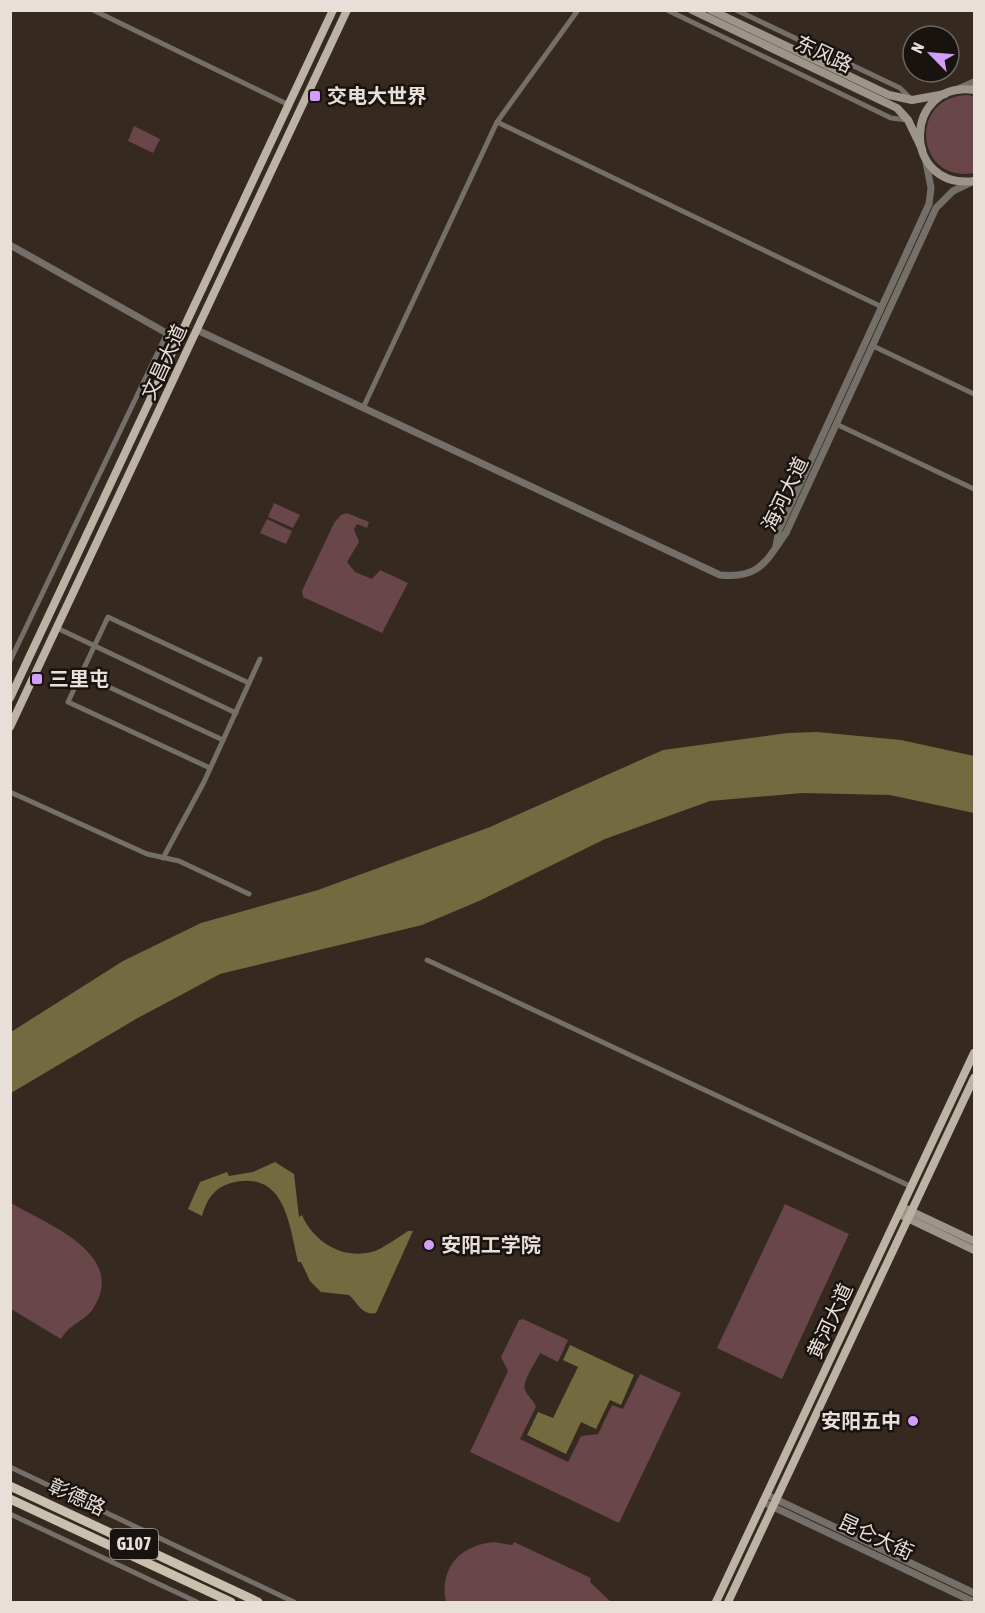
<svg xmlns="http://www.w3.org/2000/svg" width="985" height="1613" font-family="'Asap Condensed','Noto Sans SC',sans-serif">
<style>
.green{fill:#684649}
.water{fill:#736b3f}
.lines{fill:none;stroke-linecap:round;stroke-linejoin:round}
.minor{stroke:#746f68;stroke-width:5}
.tertiary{stroke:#746f68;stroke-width:7}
.secondary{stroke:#9d958a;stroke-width:8}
.primary{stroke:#bcb3a4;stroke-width:8}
.trunk{stroke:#cac0b0;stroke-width:9}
.poi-dot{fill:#d29dfd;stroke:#19130f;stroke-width:2}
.labels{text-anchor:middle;stroke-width:5;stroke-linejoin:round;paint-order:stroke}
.shield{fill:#19130f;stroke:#aba29c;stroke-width:1.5}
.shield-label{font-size:18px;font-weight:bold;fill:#e9dfd9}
.street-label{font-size:20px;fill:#e9dfd9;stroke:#19130f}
.poi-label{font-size:20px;font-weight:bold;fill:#e9dfd9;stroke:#19130f;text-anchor:start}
</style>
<rect width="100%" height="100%" fill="#36291f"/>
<g class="green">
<path d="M967,95L974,96V173C916,184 907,97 967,95Z"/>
<polygon points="134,126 160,139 153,153 128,141"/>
<polygon points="274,503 300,515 293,528 268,517"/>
<polygon points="347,513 369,522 367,528 357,524 354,529 359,542 347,562 355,572 372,579 380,570 408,583 382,633 303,597 302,591 334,523 341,515"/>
<polygon points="267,519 292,531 286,544 260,533"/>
<path d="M11,1203C46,1224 127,1253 94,1307C85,1322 70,1323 61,1339L11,1309Z"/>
<polygon points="785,1204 849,1234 782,1379 717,1348"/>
<path d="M523,1319L568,1340L558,1362L540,1353C536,1362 522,1381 525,1390C528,1397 533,1399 536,1407L520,1439L568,1462L581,1436L598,1434L612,1405L623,1409L640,1374L681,1393L619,1523L470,1452L508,1371L501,1357L519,1320Z"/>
<path d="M494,1542L512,1545L514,1542L591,1578L590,1582L611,1602H446C439,1568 460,1545 494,1542Z"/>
</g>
<g class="water">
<polygon points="817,732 901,740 974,756 974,813 890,795 803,793 710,801 605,839 479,901 422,925 220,974 136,1019 11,1093 11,1032 123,961 201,923 318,890 490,827 663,750 788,733"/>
<path d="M275,1162L294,1174L299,1217L302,1215C314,1243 345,1261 375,1251C387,1246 397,1238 408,1231H413L376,1313C362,1316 358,1303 349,1295L321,1292L310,1281L301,1262H298C289,1224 285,1169 231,1183C215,1187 206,1200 202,1216L188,1209L200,1182L227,1172L229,1176L253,1172Z"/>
<polygon points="570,1345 634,1375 621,1405 610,1400 596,1429 581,1422 566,1454 527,1435 538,1412 553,1418 578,1367 563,1360"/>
</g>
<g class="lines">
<g class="minor">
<polyline points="93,10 289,105"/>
<polyline points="667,10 891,118 908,120"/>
<polyline points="736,10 900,88 911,99"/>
<polyline points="497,122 882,307"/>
<polyline points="873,346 974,394"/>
<polyline points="363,408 497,122 578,10"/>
<polyline points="836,424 974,489"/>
<polyline points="57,628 236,713"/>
<polyline points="10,661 167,333"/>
<polyline points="81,674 223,740"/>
<polyline points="210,768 68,702 108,617 249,683"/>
<polyline points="10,792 147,854 179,861 249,894"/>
<polyline points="163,858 204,782 260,659"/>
<polyline points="427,960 912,1187"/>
<polyline points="10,1467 294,1602"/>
<polyline points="10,1514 197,1602"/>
</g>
<g class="tertiary">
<polyline points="958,89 974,82"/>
<polyline points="10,245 179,340"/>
<path d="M197,330L720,575C760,579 766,561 786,533L936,208L953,191L974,181"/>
<polyline points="776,546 779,530 929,204 931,188 926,162"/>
<polyline points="767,1495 974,1593"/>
<polyline points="763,1502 974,1602"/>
</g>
<g class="secondary">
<polyline points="692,10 897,108 908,120 922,149"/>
<polyline points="711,10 889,95 912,100 945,94"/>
<path d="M974,90C903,80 901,190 974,181"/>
<polyline points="902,1207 974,1241"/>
<polyline points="899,1214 974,1250"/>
</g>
<g class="primary">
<polyline points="10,698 333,10"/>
<polyline points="10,727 347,10"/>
<polyline points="716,1602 974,1053"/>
<polyline points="728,1602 974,1078"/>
</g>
<g class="trunk">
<polyline points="10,1486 258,1602"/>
<polyline points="10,1499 231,1602"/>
</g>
</g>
<g class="poi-dot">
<rect x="309" y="90" width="12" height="12" rx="3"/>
<rect x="31" y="673" width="12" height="12" rx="3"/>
<circle cx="429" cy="1245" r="6"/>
<circle cx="913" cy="1421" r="6"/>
</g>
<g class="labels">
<rect class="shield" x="110" y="1529" width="48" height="30" rx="4.5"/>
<g class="shield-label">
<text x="134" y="1550">G107</text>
</g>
<g class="street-label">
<text transform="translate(824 54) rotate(25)" y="7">东风路</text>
<text transform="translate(164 362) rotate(-65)" y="7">文昌大道</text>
<text transform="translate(785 494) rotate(-64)" y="7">海河大道</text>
<text transform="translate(830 1321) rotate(-65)" y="7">黄河大道</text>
<text transform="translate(77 1497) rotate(25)" y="7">彰德路</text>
<text transform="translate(876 1537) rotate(25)" y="7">昆仑大街</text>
</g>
<g class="poi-label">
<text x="327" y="103">交电大世界</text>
<text x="49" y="686">三里屯</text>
<text x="441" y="1252">安阳工学院</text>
<text x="901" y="1428" text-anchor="end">安阳五中</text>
</g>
</g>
<rect width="985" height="1613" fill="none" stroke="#e9dfd9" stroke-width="24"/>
<g transform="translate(931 54) rotate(295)"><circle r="28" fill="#19130f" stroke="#6c6560" stroke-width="1.5"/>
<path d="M0-4.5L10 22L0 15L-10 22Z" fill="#d29dfd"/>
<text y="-9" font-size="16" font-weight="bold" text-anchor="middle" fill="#e9dfd9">N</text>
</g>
</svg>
